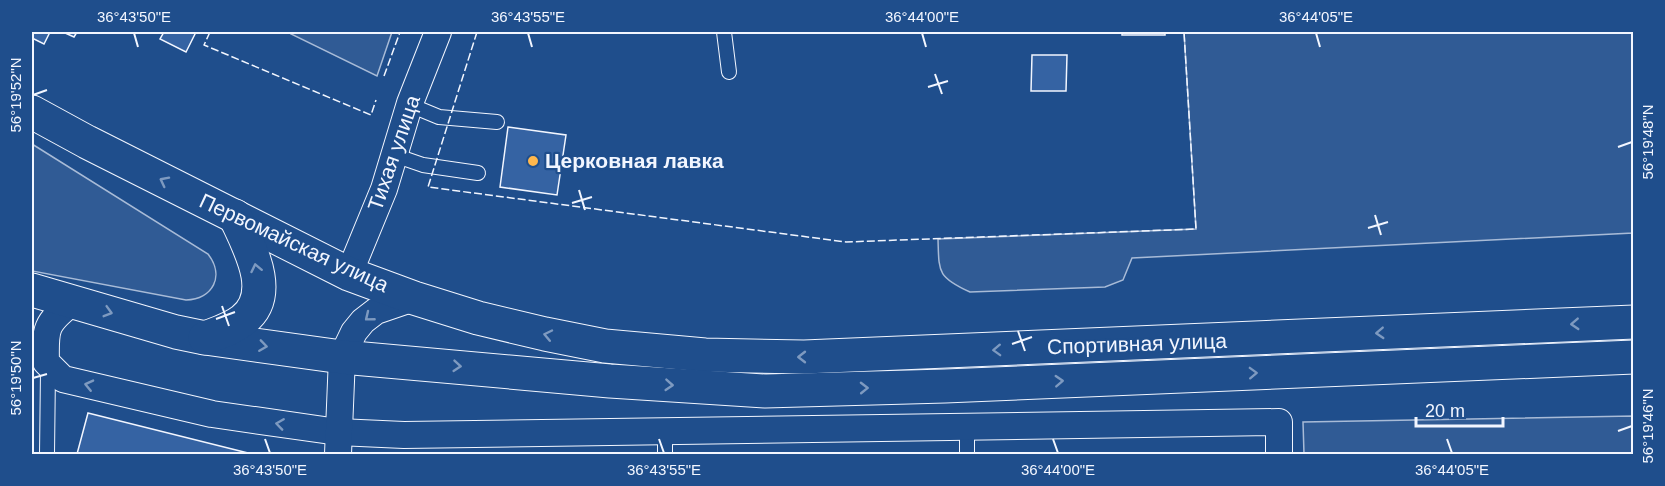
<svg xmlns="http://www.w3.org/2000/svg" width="1665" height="486" font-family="Arial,sans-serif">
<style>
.green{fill:#305b95;stroke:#a8bbd7;stroke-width:1.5}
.building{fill:#3563a3;stroke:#f2f6ff;stroke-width:1.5}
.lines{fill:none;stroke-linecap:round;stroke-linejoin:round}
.lane-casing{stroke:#f2f6ff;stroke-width:16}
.street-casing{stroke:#f2f6ff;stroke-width:28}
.highway-casing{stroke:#f2f6ff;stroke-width:35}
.lane{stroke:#1f4e8c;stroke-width:14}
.street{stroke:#1f4e8c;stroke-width:26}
.highway{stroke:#1f4e8c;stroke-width:33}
.fence{stroke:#f2f6ff;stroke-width:1.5;stroke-dasharray:8 3;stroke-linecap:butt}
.oneway{stroke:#7e9ac0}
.ticks{fill:none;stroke:#f2f6ff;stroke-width:2}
.poi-dot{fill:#ffb74d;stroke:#1f4e8c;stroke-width:2}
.labels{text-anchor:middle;stroke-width:4.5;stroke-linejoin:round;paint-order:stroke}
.street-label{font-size:21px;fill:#f2f6ff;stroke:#1f4e8c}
.poi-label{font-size:21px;font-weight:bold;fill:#f2f6ff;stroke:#1f4e8c;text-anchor:start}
.neatline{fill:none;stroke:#f2f6ff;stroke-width:2}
.ticks-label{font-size:15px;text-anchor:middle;fill:#f2f6ff}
</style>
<rect width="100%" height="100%" fill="#1f4e8c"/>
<g class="green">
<polygon points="292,32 392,32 377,76 291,34"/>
<path d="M1184,32H1633V233L1132,258L1123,280L1105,287L970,292C937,277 939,272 938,239L1196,229Z"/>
<path d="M32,144L208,254C225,276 213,299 186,300L32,271Z"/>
<polygon points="1633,416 1633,454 1304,454 1303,422"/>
</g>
<g class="building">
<polygon points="32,32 50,32 44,44 32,38"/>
<polygon points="63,32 77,32 74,37"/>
<polygon points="164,32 196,32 186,52 160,39"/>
<rect x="1122" y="32" width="43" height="3"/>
<polygon points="1032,55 1067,55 1066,91 1031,91"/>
<polygon points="508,127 566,135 557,195 500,187"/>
<polygon points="88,413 252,454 77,454"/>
</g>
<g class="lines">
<g class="lane-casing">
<g id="lane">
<polyline points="724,32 729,72"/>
<polyline points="410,105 439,117 497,122"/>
<polyline points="394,155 423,165 478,173"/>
<polyline points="32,343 46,362 48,370 47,454"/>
<polyline points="665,430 665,454"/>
<polyline points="967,454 967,428"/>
</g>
</g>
<g class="street-casing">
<g id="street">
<polyline points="349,274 384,189 410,103 438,32"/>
<path d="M73,302C45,323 45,329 46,362L63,379L212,414L338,432L404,435L1279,422V454"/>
<polyline points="338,454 342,357 354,332 363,321 376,311 414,298"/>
</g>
</g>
<g class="highway-casing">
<g id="highway">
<polyline points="32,112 87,142 349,274 414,298 478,318 545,334 605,346 705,355 804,357 1634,322"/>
<polyline points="32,290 176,332 205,338 342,357 610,381 765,391 945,386 1634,357"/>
<path d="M205,338C218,333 232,329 243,320C277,294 248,245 235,216"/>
</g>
</g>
<use href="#lane" class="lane"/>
<use href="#street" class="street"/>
<use href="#highway" class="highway"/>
<g class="fence">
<polyline points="210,32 204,45 371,115 376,100"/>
<polyline points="477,32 428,187 846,242 1196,229 1184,32"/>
<polyline points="384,76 400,32"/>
</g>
</g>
<defs><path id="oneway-chevron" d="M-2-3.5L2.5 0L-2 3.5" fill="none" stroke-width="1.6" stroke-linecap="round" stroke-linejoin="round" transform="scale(1.5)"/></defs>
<g class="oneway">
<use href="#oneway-chevron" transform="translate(164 181) rotate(-153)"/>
<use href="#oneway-chevron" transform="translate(256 268) rotate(-102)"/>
<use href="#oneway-chevron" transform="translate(108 312) rotate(16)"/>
<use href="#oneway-chevron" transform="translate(369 317) rotate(141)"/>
<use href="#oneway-chevron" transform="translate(1575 324) rotate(177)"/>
<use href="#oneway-chevron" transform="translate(1380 333) rotate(177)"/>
<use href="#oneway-chevron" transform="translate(548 335) rotate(-168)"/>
<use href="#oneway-chevron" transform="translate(263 346) rotate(8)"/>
<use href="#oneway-chevron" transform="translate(997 350) rotate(178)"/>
<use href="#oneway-chevron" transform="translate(802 357) rotate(-180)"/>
<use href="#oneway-chevron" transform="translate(457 366) rotate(5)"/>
<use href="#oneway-chevron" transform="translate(1253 373) rotate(-2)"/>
<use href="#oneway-chevron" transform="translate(1059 381) rotate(-3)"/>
<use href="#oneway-chevron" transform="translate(89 385) rotate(-167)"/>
<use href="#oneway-chevron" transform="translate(669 385) rotate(4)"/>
<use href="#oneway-chevron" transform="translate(864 388) rotate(-1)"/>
<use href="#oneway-chevron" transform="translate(280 424) rotate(-172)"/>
</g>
<path class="ticks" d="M134,33L138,47M528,33L532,47M922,33L926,47M1316,33L1320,47M935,74L942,94M928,87L948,81M33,95L47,90M1618,147L1632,142M579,190L585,210M572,203L592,197M1375,215L1381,235M1368,228L1388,222M222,306L229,326M216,319L235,312M1018,331L1025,351M1012,344L1032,337M33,378L47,374M1618,431L1632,426M265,439L270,453M659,439L664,453M1053,439L1058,453M1447,439L1452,453"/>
<circle class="poi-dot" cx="533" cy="161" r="6"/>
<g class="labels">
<g class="street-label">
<text transform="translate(394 153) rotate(-71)" y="7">Тихая улица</text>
<text transform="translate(294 243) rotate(25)" y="7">Первомайская улица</text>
<text transform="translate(1137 344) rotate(-2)" y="7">Спортивная улица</text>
</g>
<g class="poi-label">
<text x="545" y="168">Церковная лавка</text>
</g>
</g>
<rect width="1665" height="486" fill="none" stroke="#1f4e8c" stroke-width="66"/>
<path d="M1416 417v9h87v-9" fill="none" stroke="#f2f6ff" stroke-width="3"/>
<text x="1425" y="417" font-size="18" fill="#f2f6ff" stroke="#1f4e8c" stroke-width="4.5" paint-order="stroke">20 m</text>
<rect x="33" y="33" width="1599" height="420" class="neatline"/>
<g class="ticks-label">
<text x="134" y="22">36°43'50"E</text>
<text x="528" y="22">36°43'55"E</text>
<text x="922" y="22">36°44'00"E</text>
<text x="1316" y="22">36°44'05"E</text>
<text transform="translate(16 95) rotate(-90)" y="5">56°19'52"N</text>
<text transform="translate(1648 142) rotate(-90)" y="5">56°19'48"N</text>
<text transform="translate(16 378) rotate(-90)" y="5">56°19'50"N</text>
<text transform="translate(1648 426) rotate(-90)" y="5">56°19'46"N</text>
<text x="270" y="475">36°43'50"E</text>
<text x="664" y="475">36°43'55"E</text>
<text x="1058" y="475">36°44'00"E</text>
<text x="1452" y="475">36°44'05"E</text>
</g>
</svg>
